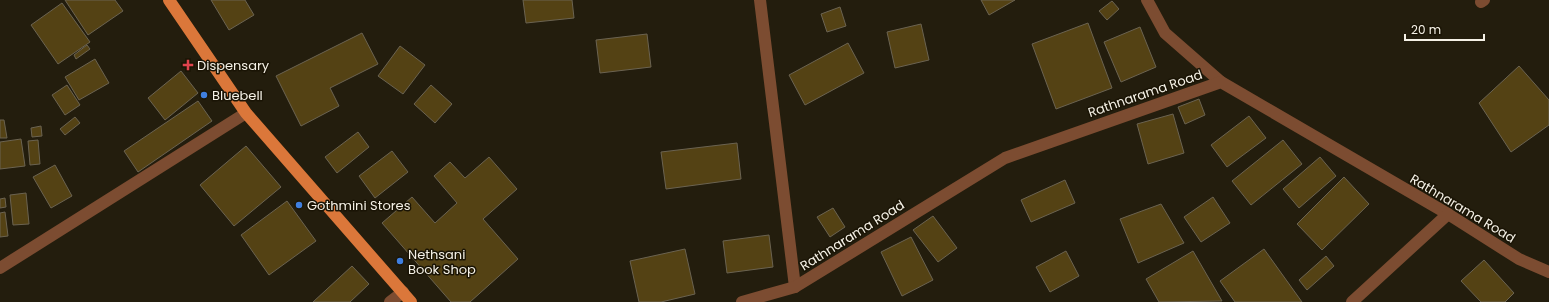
<svg xmlns="http://www.w3.org/2000/svg" width="1549" height="302" font-family="Poppins,sans-serif">
<style>
.building{fill:#544214;stroke:#6b6351}
.lines{fill:none;stroke-linecap:round;stroke-linejoin:round}
.minor{stroke:#7c4c31;stroke-width:12}
.major{stroke:#db773a;stroke-width:12}
.health-dot{fill:#e0444e;stroke:#1a1405;stroke-width:1.5}
.shop-dot{fill:#3f7fe0;stroke:#1a1405;stroke-width:1.5}
.labels{text-anchor:middle;stroke-width:3;stroke-linejoin:round;paint-order:stroke}
.poi-label{font-size:13px;fill:#f5f1e6;stroke:#1a1405;text-anchor:start}
.street-label{font-size:13px;fill:#f5f1e6;stroke:#1a1405}
</style>
<rect width="100%" height="100%" fill="#231d0d"/>
<g class="building">
<polygon points="65,0 115,0 123,11 88,35"/>
<polygon points="211,0 245,0 254,15 229,30"/>
<polygon points="523,0 572,0 574,18 526,23"/>
<polygon points="981,0 1015,0 989,15"/>
<polygon points="1112,1 1119,9 1107,20 1099,11"/>
<polygon points="62,3 90,42 58,64 31,25"/>
<polygon points="840,7 846,26 827,32 821,14"/>
<polygon points="1088,23 1112,88 1056,109 1032,44"/>
<polygon points="921,24 929,60 895,68 887,32"/>
<polygon points="1140,27 1156,67 1121,82 1104,42"/>
<polygon points="362,33 378,64 330,88 339,106 301,126 276,76"/>
<polygon points="647,34 651,67 600,73 596,40"/>
<polygon points="848,43 864,73 805,105 789,75"/>
<polygon points="87,45 90,49 76,59 74,55"/>
<polygon points="400,46 425,65 403,94 378,76"/>
<polygon points="95,59 109,83 79,100 65,77"/>
<polygon points="1519,66 1549,100 1549,125 1511,152 1479,103"/>
<polygon points="181,71 198,93 165,120 148,98"/>
<polygon points="67,85 80,105 65,115 52,95"/>
<polygon points="431,85 452,104 435,123 414,104"/>
<polygon points="1199,99 1205,115 1185,124 1178,107"/>
<polygon points="198,101 212,121 138,172 124,151"/>
<polygon points="1173,114 1184,153 1148,164 1137,124"/>
<polygon points="1249,116 1266,138 1227,167 1211,145"/>
<polygon points="75,117 80,123 65,135 60,129"/>
<polygon points="0,120 4,120 7,138 0,138"/>
<polygon points="41,126 42,136 32,137 31,128"/>
<polygon points="358,132 369,147 337,173 325,157"/>
<polygon points="21,139 25,166 0,169 0,142"/>
<polygon points="38,140 40,164 30,165 28,141"/>
<polygon points="1283,140 1302,164 1251,205 1232,181"/>
<polygon points="737,143 741,179 666,189 661,152"/>
<polygon points="246,146 281,187 234,226 200,185"/>
<polygon points="392,151 408,172 375,198 359,176"/>
<polygon points="489,157 517,189 483,219 518,259 470,302 451,302 382,223 412,197 435,223 457,203 434,176 450,162 465,178"/>
<polygon points="1320,157 1336,176 1299,208 1283,189"/>
<polygon points="55,165 72,196 51,208 33,177"/>
<polygon points="1344,177 1369,204 1322,250 1297,224"/>
<polygon points="1065,180 1075,203 1031,222 1021,200"/>
<polygon points="26,193 29,224 13,225 10,195"/>
<polygon points="1213,197 1230,223 1201,242 1184,217"/>
<polygon points="5,198 6,207 0,208 0,199"/>
<polygon points="287,201 316,241 269,275 241,235"/>
<polygon points="1161,204 1184,243 1138,263 1120,219"/>
<polygon points="833,208 845,227 830,237 817,217"/>
<polygon points="5,212 8,236 0,237 0,213"/>
<polygon points="933,216 957,248 938,262 913,230"/>
<polygon points="769,235 773,267 727,273 723,241"/>
<polygon points="911,237 933,280 902,296 881,252"/>
<polygon points="685,249 695,294 661,302 639,302 630,261"/>
<polygon points="1264,249 1302,302 1235,302 1220,281"/>
<polygon points="1066,251 1079,276 1050,292 1036,267"/>
<polygon points="1193,251 1222,301 1159,302 1146,279"/>
<polygon points="1326,256 1334,266 1307,290 1299,280"/>
<polygon points="1484,260 1514,293 1505,302 1481,302 1461,281"/>
<polygon points="352,266 369,284 350,302 313,302"/>
</g>
<g class="lines">
<g class="minor">
<polyline points="760,0 795,287"/>
<polyline points="1147,0 1165,33 1221,82"/>
<polyline points="1481,2 1484,0"/>
<polyline points="0,268 246,113"/>
<polyline points="390,302 403,292"/>
<polyline points="742,302 795,287 1005,158 1221,82 1448,214 1519,259 1549,272"/>
<polyline points="1352,302 1448,214"/>
</g>
<polyline class="major" points="169,0 246,113 411,302"/>
</g>
<path class="health-dot" d="M186 59h4v4h4v4h-4v4h-4v-4h-4v-4h4z"/>
<g class="shop-dot">
<circle cx="204" cy="95" r="4"/>
<circle cx="299" cy="205" r="4"/>
<circle cx="400" cy="261" r="4"/>
</g>
<g class="labels">
<g class="poi-label">
<text x="197" y="70">Dispensary</text>
<text x="212" y="100">Bluebell</text>
<text x="307" y="210">Gothmini Stores</text>
<text x="408" y="259">Nethsani<tspan x="408" dy="15">Book Shop</tspan></text>
</g>
<g class="street-label">
<text transform="translate(1145 93) rotate(-19)" y="5">Rathnarama Road</text>
<text transform="translate(1463 208) rotate(31)" y="5">Rathnarama Road</text>
<text transform="translate(852 235) rotate(-32)" y="5">Rathnarama Road</text>
</g>
</g>
<path d="M1405 34v6h79v-6" fill="none" stroke="#f5f1e6" stroke-width="2"/>
<text x="1411" y="34" font-size="12" fill="#f5f1e6" stroke="#1a1405" stroke-width="3" paint-order="stroke">20 m</text>
</svg>
